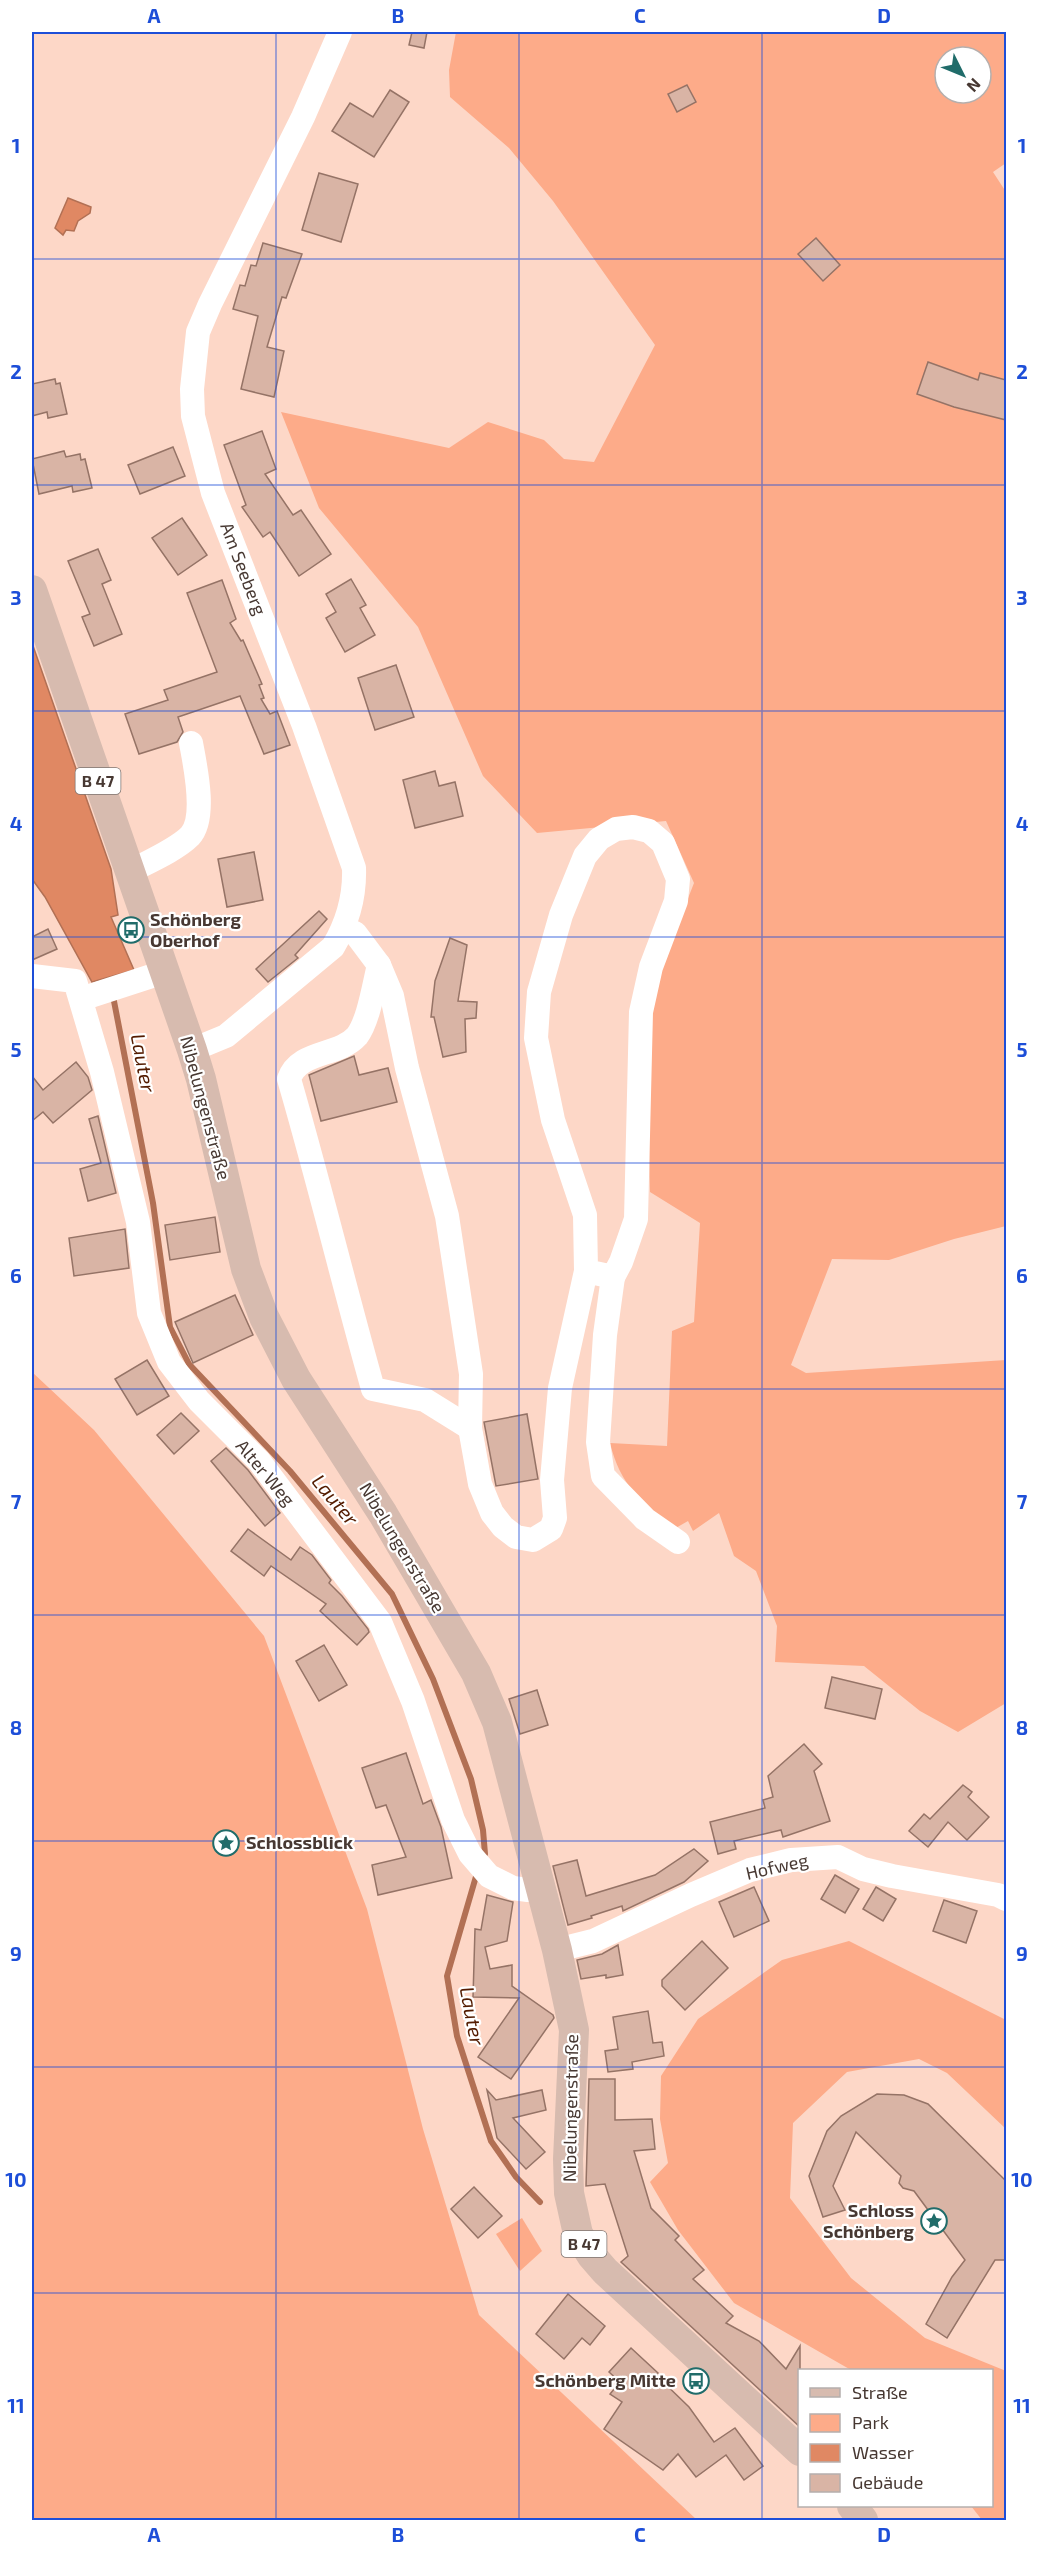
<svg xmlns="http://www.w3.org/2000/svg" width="1038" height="2552" font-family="'Exo 2',sans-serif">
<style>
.green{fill:#fdab89;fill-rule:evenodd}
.water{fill:#e08863;stroke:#b27054;stroke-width:1.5}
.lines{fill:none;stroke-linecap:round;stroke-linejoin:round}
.stream{stroke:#b27054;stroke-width:6}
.building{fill:#d9b4a5;stroke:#957366;stroke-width:1.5}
.minor{stroke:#fff;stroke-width:24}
.major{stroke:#d7bbaf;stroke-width:30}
.grid{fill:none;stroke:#1d4ed8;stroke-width:1.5;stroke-opacity:0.55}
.labels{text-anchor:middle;stroke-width:4.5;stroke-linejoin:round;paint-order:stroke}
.shield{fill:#fff;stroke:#7e7470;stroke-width:1.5}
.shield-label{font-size:16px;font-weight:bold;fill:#473832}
.street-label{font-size:18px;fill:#473832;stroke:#fff}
.poi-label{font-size:18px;font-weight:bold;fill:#473832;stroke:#fff;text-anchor:start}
.water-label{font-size:20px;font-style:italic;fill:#541c01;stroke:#fff}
.neatline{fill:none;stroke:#1d4ed8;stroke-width:2}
.grid-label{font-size:20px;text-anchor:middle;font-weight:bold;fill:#1d4ed8}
</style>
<rect width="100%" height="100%" fill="#fdd7c7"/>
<g class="green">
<path d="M456,32H1006V163L993,172L1006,192V1226L954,1239L889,1260L832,1259L791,1365L806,1373L1006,1360V1703L958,1732L920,1711L864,1666L775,1662L777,1626L756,1571L734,1556L719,1513L693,1531L688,1521L674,1529C641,1501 621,1487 610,1443L667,1446L672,1331L694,1322L700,1223L650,1192L647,1053L656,980L694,883L666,821L537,833L483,776L418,627L319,508L281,412L449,448L488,422L544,440L564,459L594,462L655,345L553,201L509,148L450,97L449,70ZM945,57H981V93H945Z"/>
<polygon points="32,1372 94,1430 264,1636 367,1909 423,2129 479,2315 697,2520 32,2520"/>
<polygon points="849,1941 1006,2020 1006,2129 947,2073 919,2059 847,2072 793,2123 790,2198 851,2278 925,2338 1006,2371 1006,2520 982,2520 971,2506 992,2506 992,2370 851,2370 734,2303 678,2230 650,2182 668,2163 660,2119 661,2076 698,2019 782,1960"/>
<polygon points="522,2218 542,2251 520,2271 496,2234"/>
</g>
<g class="water">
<polygon points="68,198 91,207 90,213 78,221 74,231 66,230 63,235 55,228"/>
<polygon points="32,643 111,869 118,915 111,917 134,970 92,982 45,897 32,879"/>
</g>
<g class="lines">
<g class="stream">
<polyline points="113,996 153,1203 170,1327 189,1364 290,1471 392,1594 433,1679 471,1779 483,1830 485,1854 483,1858"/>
<polyline points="477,1873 447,1976 457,2036 491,2141 516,2177 540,2202"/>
</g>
</g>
<g class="building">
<polygon points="412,32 427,32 424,48 409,45"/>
<polygon points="687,85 696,102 677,112 668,94"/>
<polygon points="390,90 409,102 374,157 332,131 350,103 373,117"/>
<polygon points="319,173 358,184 341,242 302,230"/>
<polygon points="816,238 840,265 823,281 798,254"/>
<polygon points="263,243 302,254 286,298 282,297 267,347 284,351 274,397 241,389 258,316 233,309 240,285 245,286 251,265 256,266"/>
<polygon points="928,362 978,380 980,373 1006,380 1006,420 954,407 917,394"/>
<polygon points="55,379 56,384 60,383 67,414 48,418 47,412 32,416 32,384"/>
<polygon points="262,431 276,469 265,474 293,515 301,510 331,554 299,576 270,532 263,537 242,507 246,505 224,445"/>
<polygon points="173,447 185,476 140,494 128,465"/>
<polygon points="64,451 66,457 80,454 81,460 85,459 92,488 73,492 72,486 39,494 32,459"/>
<polygon points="182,518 207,555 178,575 152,538"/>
<polygon points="98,549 111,580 102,584 122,634 94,646 82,617 90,614 68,561"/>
<polygon points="351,579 366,605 360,608 375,635 345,652 326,618 336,612 326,594"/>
<polygon points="222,580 236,619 230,623 241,641 243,640 262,684 259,685 264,698 261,699 270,714 277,711 290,745 264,754 240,696 178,717 183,732 177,742 139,754 125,714 168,700 164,690 217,672 187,593"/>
<polygon points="396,665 414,717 375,730 358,678"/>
<polygon points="435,771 439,786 455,782 463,816 415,828 403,780"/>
<polygon points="254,852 263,900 227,907 218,859"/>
<polygon points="319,911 327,919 295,955 298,958 268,982 256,969"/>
<polygon points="48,929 57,949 32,960 32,937"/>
<polygon points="450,938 467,945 458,1001 477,1002 476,1018 465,1019 466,1052 443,1057 434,1017 431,1017 435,981"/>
<polygon points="354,1056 359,1075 388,1068 397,1102 321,1121 309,1075"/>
<polygon points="76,1062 88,1077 92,1090 53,1123 43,1112 32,1121 32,1076 43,1090"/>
<polygon points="98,1116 116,1193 88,1201 80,1169 101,1163 89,1119"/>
<polygon points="215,1217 220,1252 170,1260 165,1225"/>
<polygon points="125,1229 129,1268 74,1276 69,1238"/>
<polygon points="235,1295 253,1335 193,1363 175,1322"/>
<polygon points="147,1360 169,1396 137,1415 115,1379"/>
<polygon points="181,1413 199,1431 174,1454 157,1435"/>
<polygon points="527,1414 538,1479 496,1486 484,1422"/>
<polygon points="226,1448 248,1470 280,1513 265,1526 211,1461"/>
<polygon points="248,1529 291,1560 300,1547 312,1555 331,1580 329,1583 342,1596 368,1629 369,1632 357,1645 320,1611 326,1604 271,1566 264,1576 231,1551"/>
<polygon points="324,1645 347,1685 319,1701 296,1661"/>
<polygon points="832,1677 882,1689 875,1719 825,1708"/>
<polygon points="537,1690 548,1725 520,1734 509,1699"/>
<polygon points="804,1744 822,1764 814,1771 830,1821 783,1837 781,1830 734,1841 736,1849 718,1854 710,1822 765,1808 763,1800 773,1797 768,1776"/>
<polygon points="406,1753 423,1804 431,1800 441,1827 452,1878 378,1895 372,1865 406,1857 386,1805 376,1808 362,1768"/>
<polygon points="963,1785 972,1792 968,1797 989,1817 967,1840 948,1822 928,1847 909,1831 924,1814 930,1819"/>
<polygon points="694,1849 708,1861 684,1882 623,1911 622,1906 591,1916 592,1918 568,1925 553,1866 577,1860 586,1896 655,1875"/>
<polygon points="835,1875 859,1889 845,1913 821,1899"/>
<polygon points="754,1887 769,1921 734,1937 719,1902"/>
<polygon points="876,1887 896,1899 883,1921 863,1909"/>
<polygon points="487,1895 513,1902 507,1941 485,1947 490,1969 512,1965 512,1986 553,2015 554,2018 511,2079 478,2057 519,1998 473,1997 475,1929 481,1930"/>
<polygon points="944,1900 977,1911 966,1943 933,1931"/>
<polygon points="702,1941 728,1968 685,2010 662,1986 662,1980"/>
<polygon points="618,1945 623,1975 606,1978 606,1975 581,1979 577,1960 602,1954"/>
<polygon points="648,2011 653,2043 662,2042 664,2056 632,2062 633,2069 608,2072 605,2051 618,2049 613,2017"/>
<polygon points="589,2079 615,2079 615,2120 652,2119 655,2149 634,2151 651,2208 679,2236 675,2240 704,2270 693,2279 733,2316 726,2323 759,2341 786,2369 800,2346 800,2427 621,2262 628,2256 605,2184 586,2186"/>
<polygon points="487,2090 496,2100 542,2090 546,2110 513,2118 545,2152 526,2169 497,2138"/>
<polygon points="877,2094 904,2095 928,2104 1006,2181 1006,2260 995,2260 947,2338 926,2324 952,2277 965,2260 914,2191 903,2188 899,2183 901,2176 856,2132 833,2186 845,2210 823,2217 809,2176 827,2131 841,2116"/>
<polygon points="474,2187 502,2216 478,2238 451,2209"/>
<polygon points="568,2294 605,2326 590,2345 582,2338 564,2359 536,2334"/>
<polygon points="631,2348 658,2373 656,2375 689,2407 714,2442 735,2428 763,2466 744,2480 726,2455 696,2477 678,2454 663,2470 604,2429 622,2402 610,2394 620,2382 609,2372"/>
</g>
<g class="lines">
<g class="minor">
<path d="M129,872C148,862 176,850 190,836C207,818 195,765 191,743"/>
<path d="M344,929L355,933L379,965C374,984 369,1020 357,1036C338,1057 299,1050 289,1079C319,1182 344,1286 373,1389L425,1400L470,1428"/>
<polyline points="379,965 392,996 407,1068 447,1216 471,1374 470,1428 480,1484 492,1513 503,1527 516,1537 533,1540 551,1529 555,1518 552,1480 560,1388 586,1271 613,1277 621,1262 636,1219 641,1012 651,967 676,901 678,879 663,843 649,831 633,827 616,829 599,839 585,856 561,915 539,992 536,1038 553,1120 585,1215 586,1271"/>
<polyline points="32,976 75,981 102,1072 138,1222 149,1313 169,1362 199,1401 259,1461 380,1622 413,1701 453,1820 470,1854 489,1876 513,1888 528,1890 540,1888"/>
<polyline points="81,999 164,972"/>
<path d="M192,1050L226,1036L333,947C348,922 355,897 354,868L304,726L213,493L193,416L192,389L198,332L210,304L303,117L340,32"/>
<polyline points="613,1277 605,1335 598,1442 603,1476 645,1519 678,1542"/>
<polyline points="557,1950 593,1941 691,1895 750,1870 791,1860 838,1857 863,1869 892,1876 998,1895 1006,1899"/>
</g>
<g class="major">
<polyline points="32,590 192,1050 201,1079 246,1269 264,1317 296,1379 383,1514 476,1673 497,1722 557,1950 574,2030 568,2159 569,2193 578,2234 592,2256 605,2271 800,2451"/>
<polyline points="852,2506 863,2520"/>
</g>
</g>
<path class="grid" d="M276,32V2520M519,32V2520M762,32V2520M32,259H1006M32,485H1006M32,711H1006M32,937H1006M32,1163H1006M32,1389H1006M32,1615H1006M32,1841H1006M32,2067H1006M32,2293H1006"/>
<defs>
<g id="bus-ring" transform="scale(1.35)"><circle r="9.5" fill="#fff" stroke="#206c6a" stroke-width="1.5"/><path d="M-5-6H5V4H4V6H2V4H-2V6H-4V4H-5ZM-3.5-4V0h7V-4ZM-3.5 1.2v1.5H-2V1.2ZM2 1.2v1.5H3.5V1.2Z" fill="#206c6a"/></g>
<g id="sight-ring" transform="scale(1.35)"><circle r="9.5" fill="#fff" stroke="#206c6a" stroke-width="1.5"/><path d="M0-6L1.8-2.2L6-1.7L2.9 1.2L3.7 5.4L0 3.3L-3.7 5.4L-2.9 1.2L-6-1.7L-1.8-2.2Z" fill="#206c6a"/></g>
</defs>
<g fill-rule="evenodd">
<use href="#bus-ring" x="131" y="930"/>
<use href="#sight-ring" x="226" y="1843"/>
<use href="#sight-ring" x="934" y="2221"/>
<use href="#bus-ring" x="696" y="2381"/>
</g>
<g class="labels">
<g class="shield">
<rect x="75.5" y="768" width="45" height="26" rx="4.5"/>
<rect x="561.5" y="2231" width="45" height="26" rx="4.5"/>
</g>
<g class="shield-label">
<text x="98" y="787">B 47</text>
<text x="584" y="2250">B 47</text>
</g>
<g class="street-label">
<text transform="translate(243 569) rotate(69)" y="6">Am Seeberg</text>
<text transform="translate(205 1108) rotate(75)" y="6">Nibelungenstraße</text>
<text transform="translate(265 1473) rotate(50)" y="6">Alter Weg</text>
<text transform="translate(402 1548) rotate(59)" y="6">Nibelungenstraße</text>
<text transform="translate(777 1867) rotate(-13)" y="6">Hofweg</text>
<text transform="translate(571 2108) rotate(-89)" y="6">Nibelungenstraße</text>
</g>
<g class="poi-label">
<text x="150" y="926">Schönberg<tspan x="150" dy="21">Oberhof</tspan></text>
<text x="246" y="1849">Schlossblick</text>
<text x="914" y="2217" text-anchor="end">Schloss<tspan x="914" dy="21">Schönberg</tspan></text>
<text x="676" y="2387" text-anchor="end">Schönberg Mitte</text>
</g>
<g class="water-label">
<text transform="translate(143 1063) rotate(79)" y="7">Lauter</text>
<text transform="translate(335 1500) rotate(50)" y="7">Lauter</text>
<text transform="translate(472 2016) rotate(79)" y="7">Lauter</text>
</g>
</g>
<rect width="1038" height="2552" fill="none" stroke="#ffffff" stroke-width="66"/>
<rect x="798" y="2369" width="195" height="138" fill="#ffffff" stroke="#b5afad" stroke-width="1.5"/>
<rect x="810" y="2388" width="30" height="9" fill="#d7bbaf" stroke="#b5afad" stroke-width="1.5"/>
<text x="852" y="2399" font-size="18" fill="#473832">Straße</text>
<rect x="810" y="2414" width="30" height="18" fill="#fdab89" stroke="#b5afad" stroke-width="1.5"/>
<text x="852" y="2429" font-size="18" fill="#473832">Park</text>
<rect x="810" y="2444" width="30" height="18" fill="#e08863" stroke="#b5afad" stroke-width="1.5"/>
<text x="852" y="2459" font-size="18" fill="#473832">Wasser</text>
<rect x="810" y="2474" width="30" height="18" fill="#d9b4a5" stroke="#b5afad" stroke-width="1.5"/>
<text x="852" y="2489" font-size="18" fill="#473832">Gebäude</text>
<g transform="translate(963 75) rotate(133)"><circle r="28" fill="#ffffff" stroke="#b5afad" stroke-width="1.5"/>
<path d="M0-4.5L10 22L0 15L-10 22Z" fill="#206c6a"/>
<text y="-9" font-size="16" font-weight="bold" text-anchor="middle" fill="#473832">N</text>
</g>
<rect x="33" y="33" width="972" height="2486" class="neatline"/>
<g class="grid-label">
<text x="154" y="23">A</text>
<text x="398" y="23">B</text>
<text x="640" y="23">C</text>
<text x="884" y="23">D</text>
<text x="16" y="153">1</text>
<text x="1022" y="153">1</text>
<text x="16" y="379">2</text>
<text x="1022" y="379">2</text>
<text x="16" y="605">3</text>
<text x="1022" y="605">3</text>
<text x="16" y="831">4</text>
<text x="1022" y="831">4</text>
<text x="16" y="1057">5</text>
<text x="1022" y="1057">5</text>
<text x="16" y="1283">6</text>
<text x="1022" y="1283">6</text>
<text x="16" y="1509">7</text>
<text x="1022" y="1509">7</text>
<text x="16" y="1735">8</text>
<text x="1022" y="1735">8</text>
<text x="16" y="1961">9</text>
<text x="1022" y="1961">9</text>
<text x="16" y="2187">10</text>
<text x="1022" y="2187">10</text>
<text x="16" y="2413">11</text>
<text x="1022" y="2413">11</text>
<text x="154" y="2542">A</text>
<text x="398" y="2542">B</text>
<text x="640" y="2542">C</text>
<text x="884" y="2542">D</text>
</g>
</svg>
